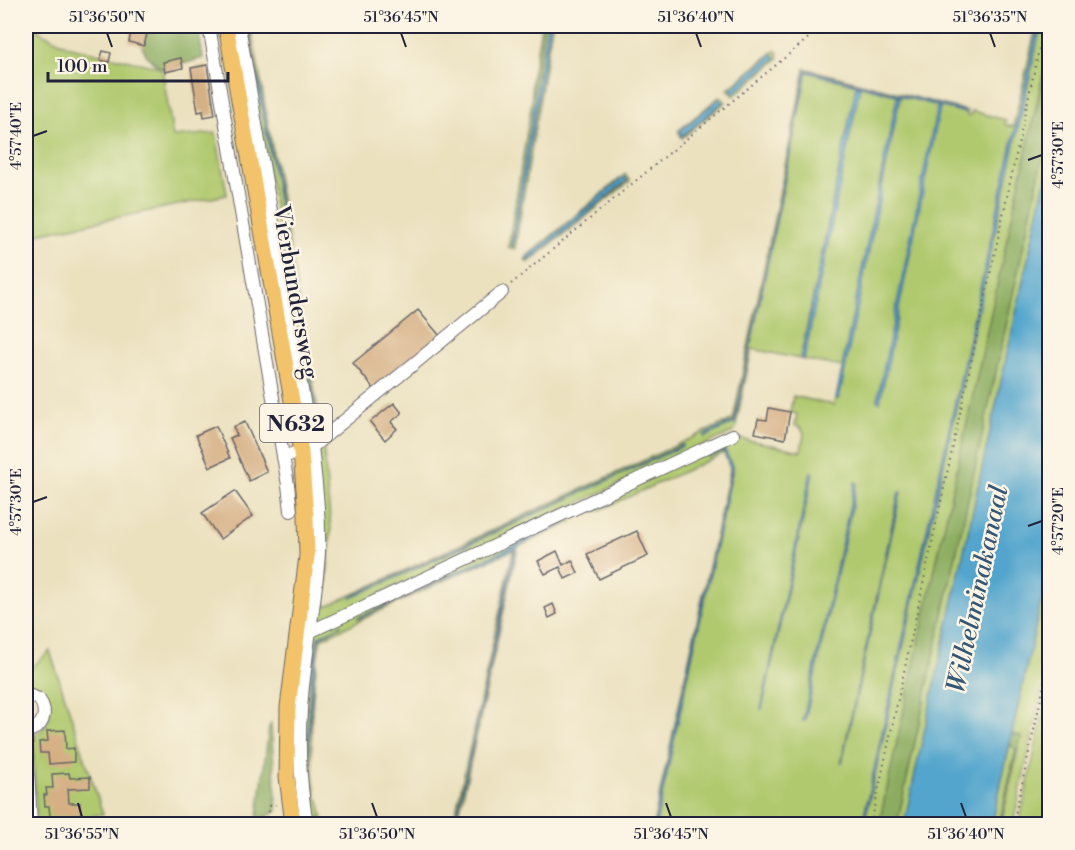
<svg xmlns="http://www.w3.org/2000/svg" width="1075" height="850" font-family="'Libre Bodoni',serif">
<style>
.green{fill:#b0c96e;stroke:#697654;stroke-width:1.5;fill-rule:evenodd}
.forest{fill:#8cad61;stroke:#57684e;stroke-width:1.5}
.water{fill:#52a5cd;stroke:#3a6484;stroke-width:1.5}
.building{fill:#d6b085}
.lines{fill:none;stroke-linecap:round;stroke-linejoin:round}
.minor-casing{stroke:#686569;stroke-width:14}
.major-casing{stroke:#686569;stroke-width:17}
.path{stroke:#686569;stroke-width:2;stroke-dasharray:1.5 4.5;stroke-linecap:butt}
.minor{stroke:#fff;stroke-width:12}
.major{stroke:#f2c36a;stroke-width:15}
.ticks{fill:none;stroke:#22223b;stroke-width:2}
.labels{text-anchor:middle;stroke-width:5;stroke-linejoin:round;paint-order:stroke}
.shield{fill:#fcf5e5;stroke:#63616e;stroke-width:1.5}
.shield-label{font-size:22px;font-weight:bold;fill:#22223b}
.street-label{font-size:24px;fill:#22223b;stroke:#fcf5e5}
.water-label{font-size:26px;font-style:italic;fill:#355675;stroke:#fcf5e5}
.neatline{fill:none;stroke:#22223b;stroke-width:2}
.ticks-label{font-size:15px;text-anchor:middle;fill:#22223b}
</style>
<rect width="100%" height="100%" fill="#fcf5e5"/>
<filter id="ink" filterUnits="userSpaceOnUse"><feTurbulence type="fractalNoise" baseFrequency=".0167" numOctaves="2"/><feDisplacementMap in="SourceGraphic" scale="12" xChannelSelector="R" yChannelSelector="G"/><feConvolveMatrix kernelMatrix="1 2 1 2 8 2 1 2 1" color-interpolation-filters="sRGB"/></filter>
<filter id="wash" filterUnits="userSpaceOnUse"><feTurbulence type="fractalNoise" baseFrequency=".008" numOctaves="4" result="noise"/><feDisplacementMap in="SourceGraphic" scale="24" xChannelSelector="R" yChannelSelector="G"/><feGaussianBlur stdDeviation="1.35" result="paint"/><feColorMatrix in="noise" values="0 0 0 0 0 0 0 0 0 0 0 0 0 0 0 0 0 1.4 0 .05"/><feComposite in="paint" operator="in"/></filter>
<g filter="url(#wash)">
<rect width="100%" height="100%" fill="#ebe1bf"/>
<g class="green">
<polygon points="26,26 40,26 38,31 70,47 162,68 173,137 216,133 227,195 28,236 26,247"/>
<polygon points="243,26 247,26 249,34 319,428 248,26 250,26 257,59 322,433 320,436 314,437"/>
<polygon points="544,26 547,26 514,226 511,245 513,246 550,26 552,26 515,249 508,247"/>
<path d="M1036,26H1038L862,824H656L733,468L724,449L707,457L723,451L731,469L653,824L730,469L724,453L600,510L594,512L592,507L594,501L737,435L738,438L801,451L804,433L800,427L795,426L797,414L790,412L793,396L834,405L836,398H839L900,98L897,97L842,367L804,360L859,88L856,86L800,359L752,349L735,431L314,624L316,450L323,442L331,529L325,607L733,419L805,68L968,111L967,115L970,116L972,111L1006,120L1005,125L1013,127ZM807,70L965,112L807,71L735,422L705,437V435L734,421ZM682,445L501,530L355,596V595ZM811,473H813L765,692ZM855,482L857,483L803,721ZM899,492V501L841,763Z"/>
<polygon points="1041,26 1049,26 1049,48 892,767 879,824 864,824"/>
<polygon points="774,51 777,51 779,58 734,96 728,89"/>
<polygon points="720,96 726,102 682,138 678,131"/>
<polygon points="1049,129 1049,162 904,824 897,824"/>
<path d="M625,174L630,181L528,263L525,260L528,255ZM625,178L627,181L528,261L527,259Z"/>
<path d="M564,515L570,518L572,522L518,547L457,824L517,547L566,523L565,522L358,619L515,548L455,824H453L513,550L443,581L321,639C311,687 308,752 317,800H319L324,824H322L320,817L317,818L319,824H310L303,744L313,631ZM342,625L320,637L318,641C315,668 302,778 315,796L310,791C308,739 311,689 318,637Z"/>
<polygon points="1049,566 1049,660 1013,824 1001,824 1021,736 1012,734"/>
<path d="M50,651L103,814L37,824L32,736C58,725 54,691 26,689V672Z"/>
<polygon points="1049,685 1049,824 1019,824"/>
<polygon points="1010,745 1016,749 999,824 992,824"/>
</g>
<g class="forest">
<polygon points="132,26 198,26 203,58 176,66 160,68 147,56"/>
<polygon points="541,26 544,26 532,98 531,81"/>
<polygon points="1049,48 1049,129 897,824 879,824"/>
<polygon points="271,724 277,811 264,818 259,824 258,815 269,727"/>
<polygon points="1012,734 1021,736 1001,824 999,824 1016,749 1010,745"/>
</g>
<g class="water">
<polygon points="247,26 260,87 319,428"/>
<polygon points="547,26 550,26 513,246 511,246 514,226"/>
<polygon points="1038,26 1041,26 864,824 862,824"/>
<polygon points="773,54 776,58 734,93 731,89"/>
<polygon points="806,70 965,111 965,113 807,72 735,423 705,437 704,435 735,421"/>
<polygon points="856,86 860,87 804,360 801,359"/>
<polygon points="897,97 900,98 839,399 836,398"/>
<polygon points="719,99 723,102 682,136 680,131"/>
<polygon points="937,107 940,108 880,402 877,401"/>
<polygon points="1049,163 1049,565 992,824 904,824"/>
<polygon points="624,177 627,180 528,261 526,259"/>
<polygon points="683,445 683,446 351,598 351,597"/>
<polygon points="724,449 733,468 656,824 654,824 731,469 723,451 707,457"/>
<polygon points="811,472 813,473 762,709 761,709"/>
<polygon points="855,482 857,483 805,721 803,721"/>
<polygon points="899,492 901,492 899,501 842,763"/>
<polygon points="565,522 566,523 517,547 455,824 515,548 357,618"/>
<path d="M342,625L320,637L318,641C313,683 302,760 315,799C312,796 311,796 310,791C304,769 310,656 319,636Z"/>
</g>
<g id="blocks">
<g class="building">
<polygon points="131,31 147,34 144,46 129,42"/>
<polygon points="103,51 111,53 109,62 100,60"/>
<polygon points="181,58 183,68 165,72 163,62"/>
<polygon points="207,65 215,115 204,117 203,111 198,112 191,68"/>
<polygon points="418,310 440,336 374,389 353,363"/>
<polygon points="394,403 402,413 391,422 397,429 385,440 370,422"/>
<polygon points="769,408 790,412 785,439 755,433 758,419 767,420"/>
<polygon points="245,422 267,472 249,481 230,438 237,435 233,427"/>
<polygon points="216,426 230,458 210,467 196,435"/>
<polygon points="235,491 253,516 220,539 202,513"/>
<polygon points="637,531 648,556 599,579 587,554"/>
<polygon points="557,551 563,565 572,560 578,573 565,579 560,567 545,574 538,561"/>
<polygon points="553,604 557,614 549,618 545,608"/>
<polygon points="65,730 66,749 74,748 74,762 49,764 48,753 40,753 39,742 48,741 47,731"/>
<polygon points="69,773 70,778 90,777 90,788 68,789 69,803 80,803 81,815 50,817 49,806 45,806 44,795 47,795 46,788 53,788 52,774"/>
</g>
</g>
</g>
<g filter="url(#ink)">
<use href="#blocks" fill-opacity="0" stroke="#686569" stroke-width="1.5"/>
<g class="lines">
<g class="minor-casing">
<g id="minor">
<polyline points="209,26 288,485 291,511"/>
<path d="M239,26L312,447C316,482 320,516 319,552C317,591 309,631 305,670C298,721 298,774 307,824"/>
<polyline points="283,457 312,447 502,292"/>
<polyline points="307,633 733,435"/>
<path d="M26,694L39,699C49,713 43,729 26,731"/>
<polyline points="26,731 31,824"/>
</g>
</g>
<g class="major-casing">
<polyline id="major" points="226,26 301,452 306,516 307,556 288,707 287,777 293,824"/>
</g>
<g class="path">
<polyline points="511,284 823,26"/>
<polyline points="266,824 270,806 276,805"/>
<polyline points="871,824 1044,26"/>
<polyline points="1013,824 1050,658"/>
</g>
<use href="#minor" class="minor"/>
<use href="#major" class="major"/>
</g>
</g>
<path class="ticks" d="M107,33L112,47M401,33L406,47M696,33L701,47M990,33L995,47M33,136L47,131M1028,160L1042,155M33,502L47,497M1028,526L1042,521M78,803L82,817M372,803L377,817M666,803L671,817M961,803L966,817"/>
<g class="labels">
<rect class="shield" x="260" y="404" width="72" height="38" rx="4.5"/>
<g class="shield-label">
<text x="296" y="431">N632</text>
</g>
<g class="street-label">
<text transform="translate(296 292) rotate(80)" y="8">Vierbundersweg</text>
</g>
<g class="water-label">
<text transform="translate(977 589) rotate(-78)" y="9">Wilhelminakanaal</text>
</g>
</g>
<rect width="1075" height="850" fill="none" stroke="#fcf5e5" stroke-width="66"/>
<path d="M48 72v9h180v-9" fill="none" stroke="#22223b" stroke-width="3"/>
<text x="57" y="72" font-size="18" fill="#22223b" stroke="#fcf5e5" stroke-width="4.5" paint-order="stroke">100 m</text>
<rect x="33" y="33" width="1009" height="784" class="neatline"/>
<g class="ticks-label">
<text x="107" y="22">51°36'50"N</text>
<text x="401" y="22">51°36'45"N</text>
<text x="696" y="22">51°36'40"N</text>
<text x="990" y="22">51°36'35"N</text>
<text transform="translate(16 136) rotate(-90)" y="5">4°57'40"E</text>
<text transform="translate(1058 155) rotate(-90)" y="5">4°57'30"E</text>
<text transform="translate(16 502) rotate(-90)" y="5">4°57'30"E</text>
<text transform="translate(1058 521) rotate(-90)" y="5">4°57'20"E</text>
<text x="82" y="839">51°36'55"N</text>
<text x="377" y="839">51°36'50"N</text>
<text x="671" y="839">51°36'45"N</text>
<text x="966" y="839">51°36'40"N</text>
</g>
</svg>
